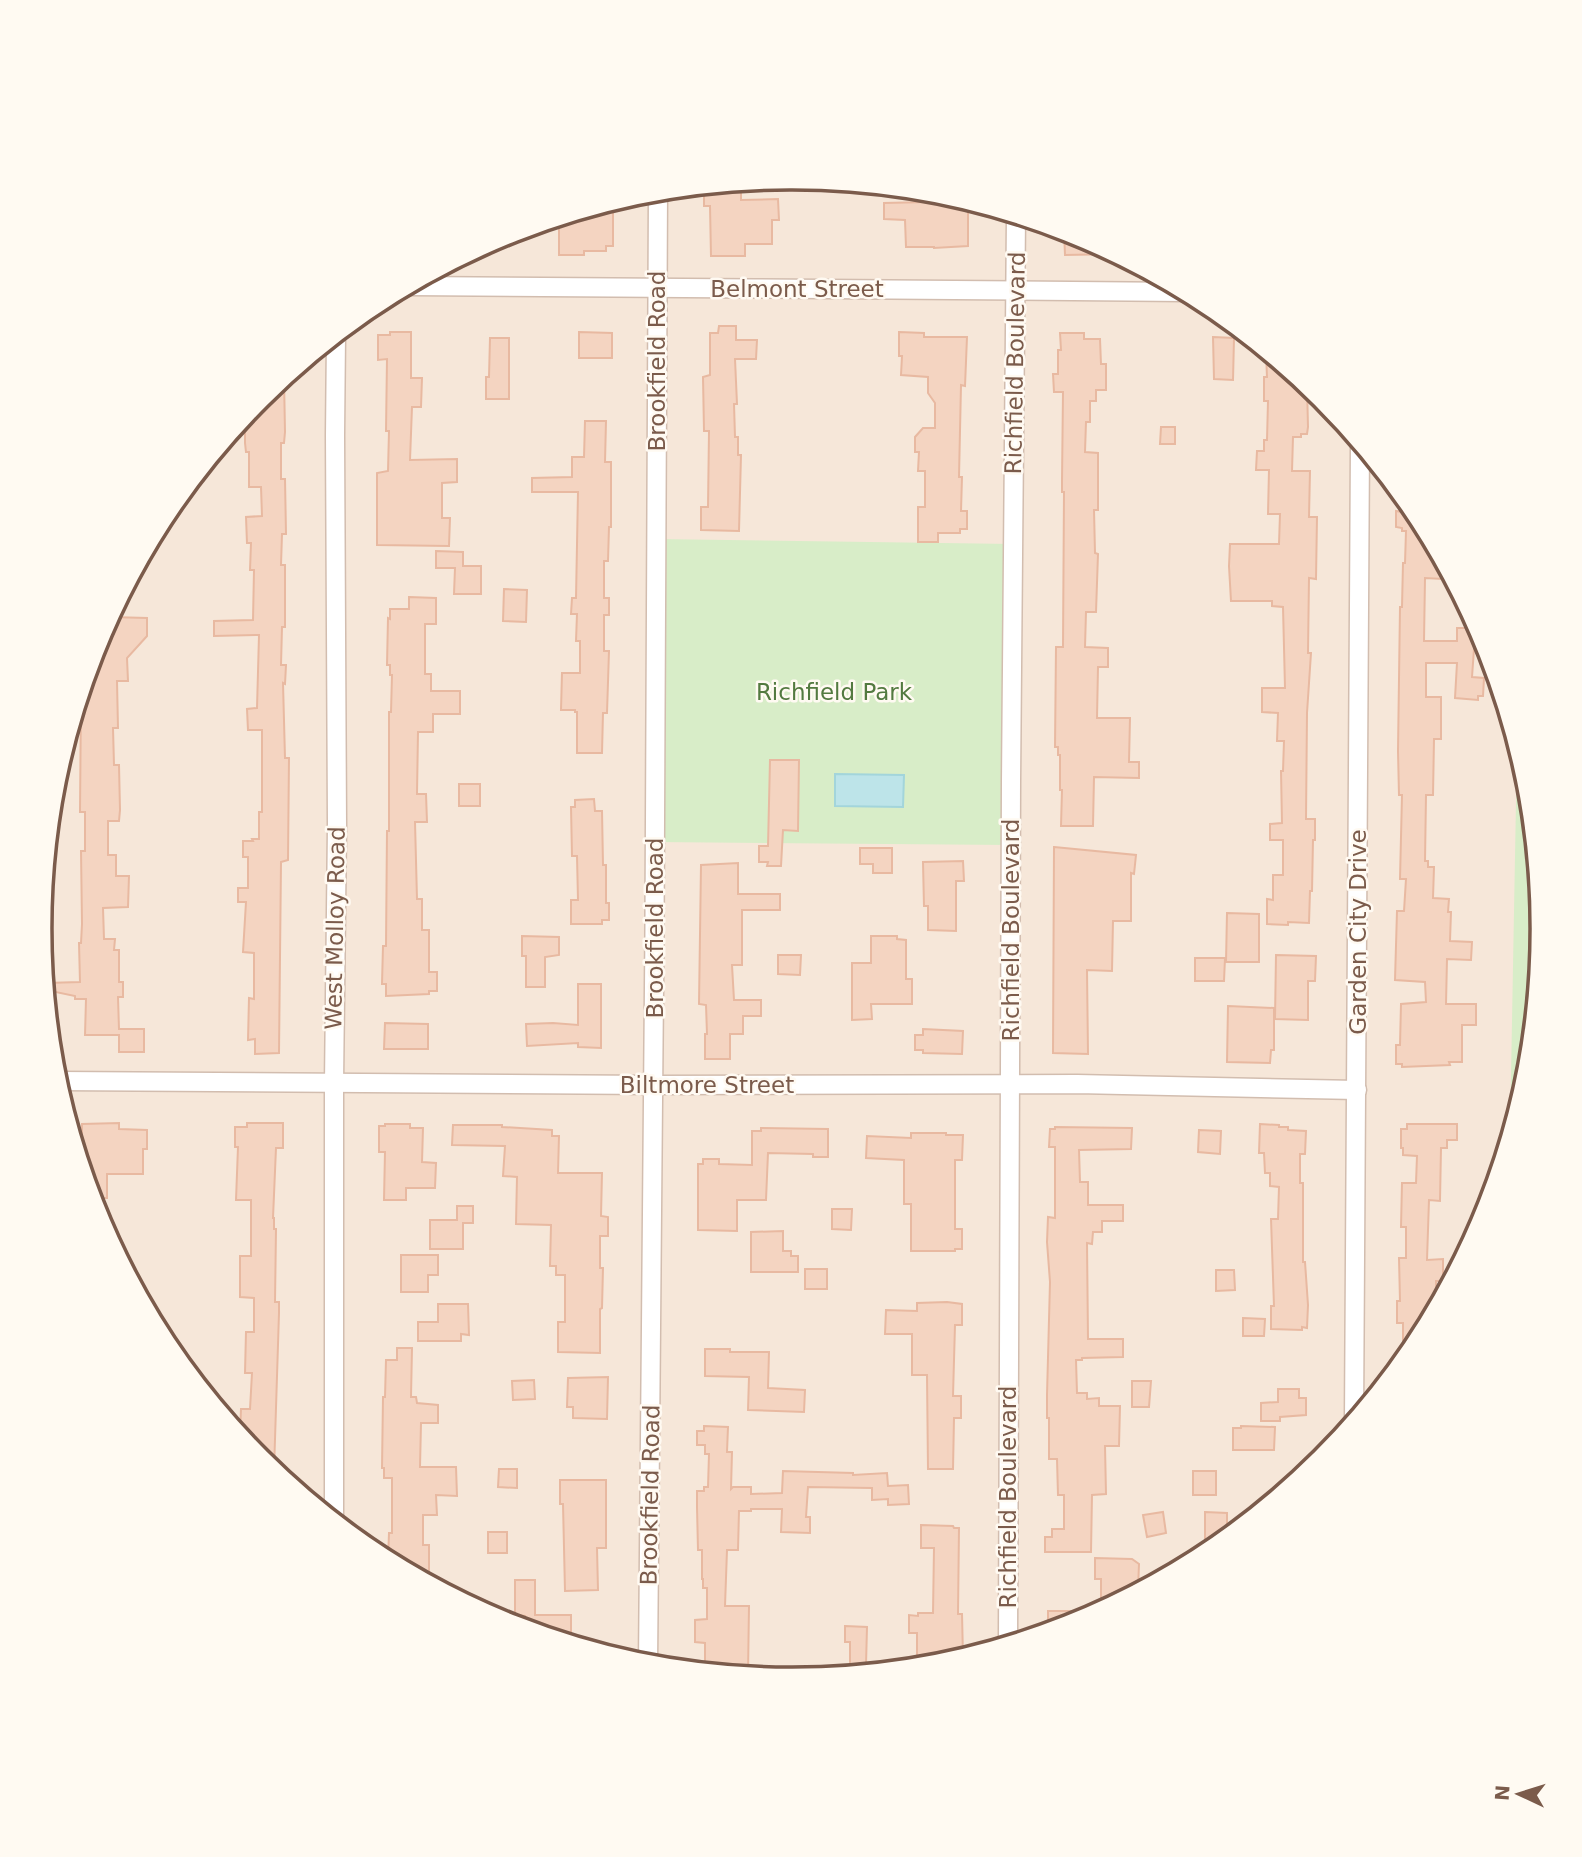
<svg xmlns="http://www.w3.org/2000/svg" width="1582" height="1857" font-family="'DejaVu Sans',sans-serif">
<style>
.residential{fill:#f6e7d9}
.green{fill:#d8edc8}
.water{fill:#bde4e9;stroke:#a3d5db;stroke-width:2}
.building{fill:#f4d4c1;stroke:#e8b9a1;stroke-width:2}
.lines{fill:none;stroke-linecap:round;stroke-linejoin:round}
.minor-casing{stroke:#d2bdaf;stroke-width:21}
.minor{stroke:#fff;stroke-width:18}
.labels{text-anchor:middle;stroke-width:5;stroke-linejoin:round;paint-order:stroke}
.street-label{font-size:23px;fill:#7b5b4b;stroke:#fffaf2}
.park-label{font-size:23px;fill:#537a40;stroke:#fffaf2}
.rim{fill:none;stroke:#7b5b4b;stroke-width:3.5}
</style>
<rect width="100%" height="100%" fill="#fdf6eb"/>
<circle class="residential" cx="788" cy="928" r="747"/>
<g class="green">
<polygon points="656,539 1013,544 1011,845 655,842"/>
<polygon points="1517,747 1527,782 1542,929 1527,1075 1510,1131"/>
</g>
<polygon class="water" points="835,774 904,775 903,807 835,806"/>
<g class="building">
<polygon points="710,186 741,186 741,200 778,199 779,220 772,220 772,244 745,244 745,256 711,256 710,206 704,206 704,190 710,190"/>
<polygon points="927,191 938,192 968,201 968,246 934,248 934,247 906,247 905,220 884,219 884,203 927,202"/>
<polygon points="613,202 613,246 606,246 606,251 584,251 584,255 559,255 559,218"/>
<polygon points="1064,231 1079,235 1115,254 1065,255"/>
<polygon points="719,326 736,326 736,340 757,340 756,359 735,359 737,404 734,404 735,437 738,437 738,455 741,455 739,531 701,530 701,507 708,507 709,431 704,431 703,377 710,375 710,333 718,333"/>
<polygon points="390,332 411,332 411,378 422,378 421,407 412,407 410,460 457,459 457,482 442,483 442,518 450,518 449,546 377,545 377,473 388,471 389,431 386,431 387,359 378,360 378,335 390,335"/>
<polygon points="579,332 612,333 612,358 579,358"/>
<polygon points="899,332 924,333 924,337 967,337 965,386 961,385 959,477 962,477 961,511 967,511 967,529 960,529 960,533 938,533 938,542 918,542 918,507 925,507 925,471 918,471 919,452 915,452 915,437 923,428 935,428 935,403 928,393 928,377 901,375 902,356 899,356"/>
<polygon points="1060,333 1084,333 1084,339 1100,339 1101,364 1106,364 1106,390 1096,390 1096,401 1090,401 1090,422 1086,422 1085,452 1098,453 1098,510 1094,510 1095,553 1098,554 1096,612 1086,612 1085,647 1108,648 1108,667 1098,667 1097,718 1130,718 1129,762 1139,762 1139,778 1094,777 1093,826 1061,826 1062,790 1060,790 1060,755 1058,755 1058,747 1055,747 1056,647 1063,647 1064,492 1062,492 1062,481 1063,392 1054,392 1053,374 1058,374 1058,350 1061,350"/>
<polygon points="1213,337 1234,338 1233,380 1214,379"/>
<polygon points="490,338 509,338 509,399 486,399 486,377 489,377"/>
<polygon points="1266,352 1307,386 1308,427 1307,434 1301,434 1301,437 1293,437 1292,471 1310,471 1309,517 1317,517 1316,579 1309,578 1308,653 1311,653 1307,713 1306,819 1315,819 1315,840 1313,840 1312,891 1310,891 1309,923 1288,922 1288,925 1267,924 1267,899 1273,900 1273,875 1283,875 1283,840 1270,840 1270,824 1282,823 1281,771 1283,771 1284,741 1277,741 1278,713 1262,712 1262,688 1285,688 1283,607 1272,606 1272,601 1231,601 1229,566 1230,544 1279,544 1280,514 1268,514 1269,470 1256,470 1257,451 1264,451 1264,440 1267,440 1268,401 1264,401 1264,377 1267,377"/>
<polygon points="284,378 285,432 284,443 281,443 281,479 285,479 286,534 282,534 281,565 285,565 285,627 282,627 281,665 286,665 285,684 283,683 285,758 289,758 288,860 281,862 279,1053 255,1054 255,1039 248,1040 249,998 254,999 254,953 243,952 246,902 238,902 238,888 248,888 248,857 243,857 243,841 253,841 252,839 259,839 259,812 262,812 262,730 248,730 247,709 257,708 259,635 214,636 214,621 253,620 254,570 250,570 251,543 247,543 246,517 262,516 261,487 249,487 249,452 246,452 245,443 245,416 260,397"/>
<polygon points="585,421 606,421 605,462 611,462 611,527 609,527 608,561 604,561 604,598 609,598 609,615 604,615 604,651 609,651 607,713 603,713 602,753 577,753 577,712 575,712 575,710 561,710 562,673 580,673 580,641 576,641 577,614 571,614 572,598 576,598 578,492 532,492 532,478 572,477 572,457 584,457"/>
<polygon points="1161,427 1175,427 1175,444 1160,444"/>
<polygon points="1402,495 1415,512 1443,564 1443,579 1425,578 1424,641 1457,641 1457,628 1477,628 1477,649 1474,649 1472,677 1484,678 1483,696 1478,696 1478,700 1455,698 1457,663 1426,663 1426,697 1441,697 1441,739 1434,739 1433,795 1426,795 1425,861 1428,861 1428,867 1434,867 1433,898 1449,899 1448,912 1451,912 1450,941 1472,942 1471,960 1447,959 1446,1004 1476,1004 1476,1025 1462,1025 1462,1062 1449,1062 1450,1065 1402,1067 1402,1064 1396,1064 1396,1045 1400,1045 1401,1004 1426,1002 1425,982 1395,980 1397,911 1404,911 1406,879 1400,879 1402,795 1399,795 1398,751 1400,607 1402,607 1403,563 1405,563 1406,531 1402,531 1402,528 1396,527 1396,511 1402,512"/>
<polygon points="436,551 463,552 463,566 481,566 481,594 454,594 455,568 436,568"/>
<polygon points="504,589 527,590 526,622 503,621"/>
<polygon points="409,597 436,598 436,624 425,624 425,674 431,674 431,691 460,691 460,714 433,714 433,732 418,732 417,794 426,794 427,822 415,822 417,899 422,899 422,930 429,930 429,972 437,972 437,991 429,991 429,994 386,996 386,984 382,984 383,946 386,946 387,831 389,831 389,712 391,712 392,675 390,675 390,665 387,665 388,618 390,619 390,609 409,609"/>
<polygon points="110,617 147,618 147,636 127,658 128,681 117,681 118,728 113,728 114,765 119,765 120,810 119,821 108,821 108,855 116,855 116,876 129,876 128,907 103,908 104,939 115,939 114,950 119,950 119,982 123,982 123,997 118,997 119,1029 144,1029 144,1052 119,1052 119,1035 85,1035 86,999 75,999 75,996 46,990 46,983 80,982 79,943 81,943 82,924 81,851 85,851 85,812 80,812 81,697 98,641"/>
<polygon points="770,760 799,760 798,831 783,830 781,866 767,866 768,862 759,862 759,846 768,846"/>
<rect x="459" y="784" width="21" height="22"/>
<polygon points="594,799 595,811 602,811 603,865 606,865 606,903 609,903 609,920 602,920 602,924 571,924 571,900 578,900 577,856 572,856 571,807 575,807 575,800"/>
<polygon points="1054,847 1136,855 1134,874 1131,873 1131,921 1113,921 1112,971 1087,970 1088,1054 1053,1053"/>
<polygon points="860,848 892,848 892,873 873,873 873,864 860,864"/>
<polygon points="963,861 964,881 956,881 956,931 928,930 928,906 924,906 923,862"/>
<polygon points="738,863 738,894 780,894 780,910 742,910 742,965 732,965 734,1000 761,1000 761,1016 743,1016 743,1034 730,1034 730,1059 705,1059 705,1034 707,1034 706,1005 699,1004 701,865"/>
<polygon points="1227,913 1259,914 1259,962 1226,962"/>
<polygon points="522,936 559,937 559,955 545,957 545,987 526,987 526,956 522,956"/>
<polygon points="871,936 897,936 897,939 906,940 906,979 912,979 912,1004 871,1004 872,1019 852,1020 852,963 871,963"/>
<polygon points="778,955 801,955 800,975 778,974"/>
<polygon points="1276,955 1316,956 1315,981 1308,981 1308,1020 1275,1019"/>
<polygon points="1195,958 1225,958 1224,981 1195,981"/>
<polygon points="578,984 601,984 601,1048 578,1047 578,1043 527,1046 526,1024 553,1023 578,1025"/>
<polygon points="1228,1006 1274,1008 1274,1050 1271,1050 1270,1063 1227,1062"/>
<polygon points="385,1023 428,1024 428,1049 384,1049"/>
<polygon points="923,1029 963,1031 962,1054 923,1053 923,1050 915,1050 915,1035 923,1035"/>
<polygon points="119,1123 119,1129 147,1130 147,1149 143,1149 143,1174 107,1174 107,1198 92,1198 82,1164 82,1124"/>
<polygon points="247,1123 283,1123 283,1148 276,1148 273,1218 274,1218 274,1229 276,1229 275,1302 279,1302 279,1313 274,1471 260,1459 252,1449 252,1438 242,1437 240,1435 241,1409 250,1409 252,1373 245,1373 246,1332 254,1332 254,1298 240,1297 240,1256 251,1256 251,1200 236,1200 238,1147 235,1147 235,1127 247,1127"/>
<polygon points="385,1124 410,1124 410,1128 423,1128 422,1162 436,1163 435,1188 406,1188 406,1200 384,1200 385,1152 379,1152 379,1126 385,1126"/>
<polygon points="1260,1124 1279,1125 1279,1127 1288,1127 1288,1130 1306,1131 1305,1154 1300,1154 1300,1183 1303,1183 1303,1262 1305,1262 1308,1305 1307,1328 1302,1327 1302,1330 1271,1329 1271,1306 1274,1306 1271,1219 1278,1219 1279,1187 1270,1186 1270,1173 1265,1173 1264,1153 1259,1153"/>
<polygon points="1407,1124 1457,1124 1457,1140 1447,1140 1447,1148 1441,1148 1440,1201 1429,1200 1427,1260 1443,1259 1443,1281 1436,1281 1436,1306 1415,1346 1403,1361 1403,1323 1397,1323 1397,1301 1400,1301 1399,1258 1406,1258 1406,1227 1401,1227 1402,1183 1416,1183 1417,1156 1403,1155 1403,1148 1401,1148 1401,1129 1407,1129"/>
<polygon points="453,1125 502,1125 502,1127 552,1130 552,1136 559,1136 558,1173 602,1173 601,1216 608,1217 608,1236 600,1236 600,1268 603,1268 602,1308 600,1309 600,1353 558,1352 558,1322 565,1322 565,1275 556,1275 556,1266 550,1266 551,1225 516,1224 517,1177 503,1176 505,1146 452,1145"/>
<polygon points="1055,1127 1132,1128 1131,1149 1079,1150 1080,1182 1088,1182 1088,1205 1123,1205 1123,1221 1102,1221 1102,1232 1093,1232 1092,1244 1087,1243 1088,1339 1123,1339 1123,1357 1082,1358 1082,1360 1076,1360 1077,1393 1087,1393 1087,1399 1099,1398 1099,1406 1120,1406 1119,1446 1105,1446 1106,1494 1092,1495 1091,1552 1045,1552 1045,1537 1052,1537 1052,1529 1064,1529 1064,1495 1058,1495 1057,1459 1049,1459 1049,1418 1047,1418 1047,1395 1050,1282 1047,1242 1048,1217 1055,1218 1055,1147 1049,1147 1050,1129 1055,1129"/>
<polygon points="761,1128 828,1129 828,1157 813,1157 813,1154 768,1153 766,1200 737,1200 737,1231 698,1230 698,1164 703,1164 703,1159 719,1159 719,1164 752,1165 752,1131 761,1131"/>
<polygon points="1199,1130 1221,1131 1220,1154 1198,1152"/>
<polygon points="911,1133 946,1133 946,1135 963,1135 962,1160 955,1160 955,1229 962,1229 962,1249 955,1249 955,1251 911,1251 911,1204 904,1204 904,1160 866,1158 867,1136 911,1138"/>
<polygon points="457,1206 473,1206 473,1223 463,1223 463,1249 430,1249 430,1220 457,1220"/>
<polygon points="832,1209 852,1209 851,1230 832,1229"/>
<polygon points="783,1231 783,1251 791,1251 791,1256 798,1256 798,1272 751,1272 751,1232"/>
<polygon points="401,1255 438,1255 438,1275 428,1275 428,1292 401,1292"/>
<rect x="805" y="1269" width="22" height="20"/>
<polygon points="1216,1270 1234,1270 1235,1290 1216,1291"/>
<polygon points="947,1302 962,1304 962,1325 955,1325 953,1396 961,1396 961,1418 954,1418 953,1469 928,1469 927,1375 912,1375 912,1334 885,1334 886,1310 917,1311 917,1303"/>
<polygon points="438,1304 468,1304 469,1335 461,1334 461,1341 418,1341 418,1322 438,1322"/>
<polygon points="1243,1318 1265,1319 1264,1336 1243,1336"/>
<polygon points="397,1348 412,1348 411,1397 416,1397 417,1403 438,1405 438,1423 421,1423 420,1467 456,1467 457,1496 436,1495 437,1515 423,1515 423,1545 429,1545 429,1573 411,1573 388,1560 389,1533 392,1533 392,1478 384,1478 384,1468 382,1468 383,1397 385,1397 386,1360 397,1360"/>
<polygon points="705,1349 730,1349 730,1352 769,1352 768,1388 805,1390 804,1412 748,1410 749,1377 705,1376"/>
<polygon points="608,1377 607,1419 573,1418 573,1407 567,1407 568,1378"/>
<polygon points="534,1380 535,1399 513,1400 512,1381"/>
<polygon points="1132,1381 1151,1381 1149,1407 1132,1407"/>
<polygon points="1278,1389 1299,1389 1299,1398 1306,1398 1306,1415 1280,1417 1280,1421 1261,1421 1261,1403 1278,1402"/>
<polygon points="704,1426 728,1427 727,1452 732,1452 731,1489 733,1487 751,1487 751,1494 782,1493 783,1471 853,1473 853,1475 887,1473 888,1486 908,1485 909,1504 888,1505 888,1499 872,1500 872,1488 808,1487 806,1517 810,1517 810,1533 781,1532 782,1509 751,1509 751,1511 739,1511 738,1550 727,1550 725,1606 749,1606 748,1675 705,1671 705,1643 695,1642 695,1620 707,1619 707,1588 703,1588 703,1579 702,1579 702,1550 698,1550 697,1507 697,1491 704,1491 704,1487 708,1487 709,1454 705,1454 705,1445 697,1445 697,1431 704,1431"/>
<polygon points="1241,1426 1275,1427 1274,1450 1233,1450 1233,1428 1241,1428"/>
<polygon points="499,1469 517,1469 517,1488 498,1487"/>
<rect x="1193" y="1471" width="23" height="24"/>
<polygon points="560,1480 606,1480 606,1548 597,1548 598,1590 565,1591 563,1504 560,1504"/>
<polygon points="1163,1512 1166,1533 1147,1537 1143,1515"/>
<polygon points="1205,1512 1227,1513 1227,1538 1205,1555"/>
<polygon points="921,1525 953,1526 954,1528 959,1528 958,1614 962,1614 963,1657 937,1665 917,1667 917,1633 909,1633 909,1615 918,1616 918,1613 933,1613 934,1548 921,1548"/>
<rect x="488" y="1532" width="19" height="21"/>
<polygon points="1095,1558 1132,1559 1139,1564 1138,1590 1101,1610 1101,1579 1095,1579"/>
<polygon points="515,1580 535,1580 535,1615 571,1615 571,1643 525,1629 525,1616 515,1615"/>
<polygon points="1048,1611 1099,1611 1078,1622 1048,1631"/>
<polygon points="845,1626 867,1627 866,1665 850,1665 850,1642 845,1642"/>
</g>
<g class="lines">
<g class="minor-casing">
<g id="minor">
<path d="M409,286C668,289 927,288 1186,292"/>
<polyline points="57,1081 655,1085 1077,1084 1357,1090"/>
<polyline points="1354,1420 1360,444"/>
<polyline points="334,1520 334,1083 337,826 335,435 336,336"/>
<polyline points="1008,1643 1011,782 1016,216"/>
<path d="M648,1665C654,1174 656,682 658,191"/>
</g>
</g>
<use href="#minor" class="minor"/>
</g>
<g class="labels">
<g class="street-label">
<text x="797" y="297">Belmont Street</text>
<text transform="translate(657 361) rotate(-90)" y="8">Brookfield Road</text>
<text transform="translate(1015 363) rotate(-89)" y="8">Richfield Boulevard</text>
<text transform="translate(335 928) rotate(-89)" y="8">West Molloy Road</text>
<text transform="translate(655 928) rotate(-90)" y="8">Brookfield Road</text>
<text transform="translate(1011 930) rotate(-90)" y="8">Richfield Boulevard</text>
<text transform="translate(1358 932) rotate(-90)" y="8">Garden City Drive</text>
<text x="707" y="1093">Biltmore Street</text>
<text transform="translate(650 1495) rotate(-89)" y="8">Brookfield Road</text>
<text transform="translate(1008 1497) rotate(-90)" y="8">Richfield Boulevard</text>
</g>
<g class="park-label">
<text x="834" y="700">Richfield Park</text>
</g>
</g>
<path d="M0 0H1582V1857H0ZM790 190H792A738 738 0 0 1 1530 928V929A738 738 0 0 1 792 1667H790A738 738 0 0 1 52 929V928A738 738 0 0 1 790 190Z" fill="#fffaf2" fill-rule="evenodd"/>
<path class="rim" d="M790 190H792A738 738 0 0 1 1530 928V929A738 738 0 0 1 792 1667H790A738 738 0 0 1 52 929V928A738 738 0 0 1 790 190Z"/>
<g transform="translate(1519 1794) rotate(274)" stroke="#fffaf2" stroke-width="5" paint-order="stroke">
<path d="M0-5L12 26L0 18L-12 26Z" fill="#7b5b4b"/>
<text y="-10" font-size="19" font-weight="bold" text-anchor="middle" fill="#7b5b4b">N</text>
</g>
</svg>
